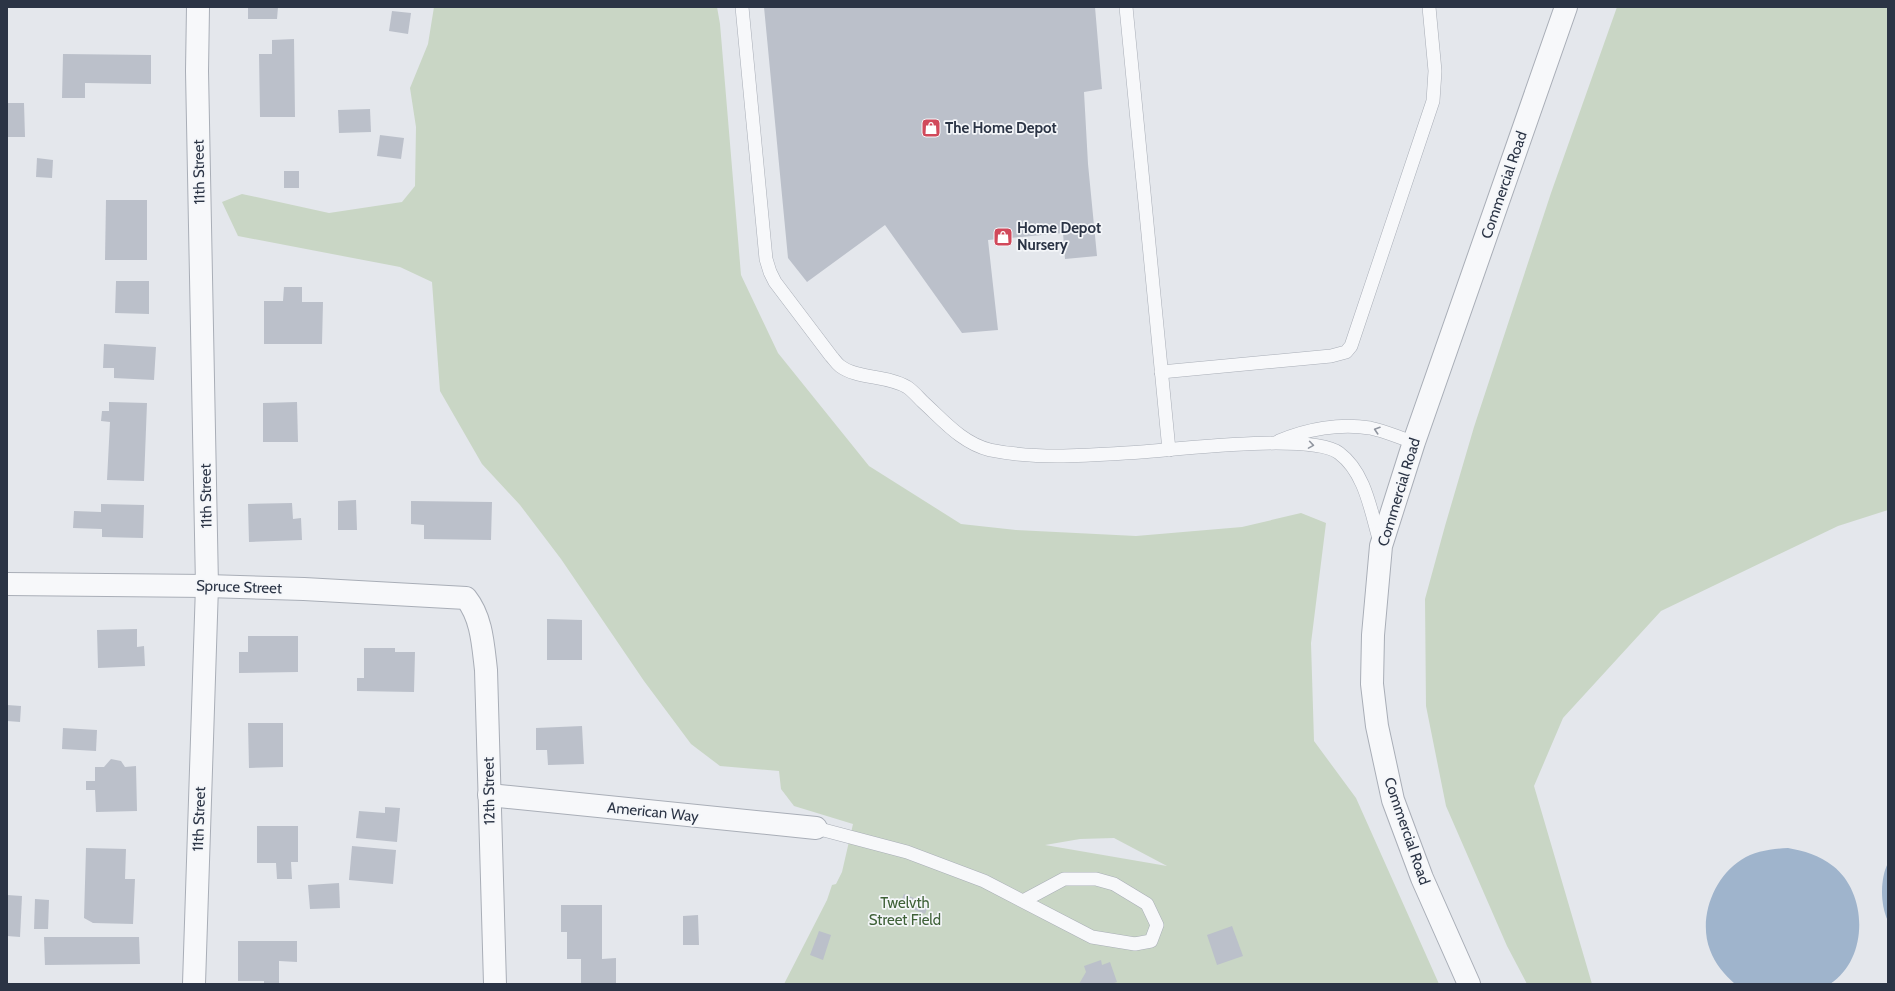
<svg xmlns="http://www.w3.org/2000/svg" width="1895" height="991" font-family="Cabin,sans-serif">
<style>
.green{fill:#c9d6c5;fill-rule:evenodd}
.water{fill:#9fb4cc}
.building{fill:#bbc0ca}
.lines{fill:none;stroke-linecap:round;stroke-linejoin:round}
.service-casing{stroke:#a9aeb7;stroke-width:14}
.minor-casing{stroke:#a9aeb7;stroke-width:24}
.tertiary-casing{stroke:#a9aeb7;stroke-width:24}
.service{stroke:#f7f8fa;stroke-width:13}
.minor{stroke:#f7f8fa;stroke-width:22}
.tertiary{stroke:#f7f8fa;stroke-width:22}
.oneway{stroke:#9196a0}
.labels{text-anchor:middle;stroke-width:3.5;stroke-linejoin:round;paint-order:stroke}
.poi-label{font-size:15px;font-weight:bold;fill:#2b3445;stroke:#f4f6f9;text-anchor:start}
.street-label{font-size:15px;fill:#2b3445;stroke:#f4f6f9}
.park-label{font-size:15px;fill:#3f6138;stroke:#f4f6f9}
</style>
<rect width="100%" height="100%" fill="#e4e7ec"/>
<g class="green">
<path d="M434,7H717L720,24L741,275L778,353L869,466L961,524L1016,530L1136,536L1242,527L1301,513L1326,523L1311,643L1314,741L1356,798L1439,984H784L827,900L832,885L836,884L842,872L853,824L794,806L781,789L779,771L720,766L691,744L644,681L561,559L520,505L482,464L440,391L432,282L400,267L238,236L222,202L242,194L329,213L402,202L415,186L416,127L410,88L428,44ZM1114,838L1167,866L1045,845L1080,839Z"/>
<polygon points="1617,7 1888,7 1888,510 1838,526 1661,611 1563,718 1534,786 1592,984 1527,984 1507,946 1446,806 1426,706 1425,599 1445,526 1474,427 1551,193"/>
</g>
<g class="water">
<path d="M1788,848C1804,851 1819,855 1833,866C1868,893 1869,959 1830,984H1735C1724,974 1715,964 1710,950C1698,919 1713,878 1741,860C1755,851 1771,849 1788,848Z"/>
<path d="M1888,863V921C1880,905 1880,878 1888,863Z"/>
</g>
<g class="building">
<polygon points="248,7 278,7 277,19 248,19"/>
<polygon points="764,7 1095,7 1102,89 1084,92 1088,164 1097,256 1065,259 1063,233 988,240 998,330 962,333 885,225 807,282 788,258"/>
<polygon points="392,11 411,13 408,34 389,31"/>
<polygon points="294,39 295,117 260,117 259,54 272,54 272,40"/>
<polygon points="63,54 151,55 151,84 85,83 85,98 62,98"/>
<polygon points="7,103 24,103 25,137 7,137"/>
<polygon points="370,109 371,132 339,133 338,110"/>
<polygon points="380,135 404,138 401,159 377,156"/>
<polygon points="37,158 53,160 52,178 36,177"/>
<rect x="284" y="171" width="15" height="17"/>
<polygon points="106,200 147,200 147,260 105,260"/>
<polygon points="116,281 149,281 149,314 115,313"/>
<polygon points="284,287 302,287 302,302 323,302 322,344 264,344 264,301 283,301"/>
<polygon points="104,344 156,347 154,380 114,378 114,368 103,368"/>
<polygon points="109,402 147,403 144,481 107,480 110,422 101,421 102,411 109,411"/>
<polygon points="297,402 298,442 263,442 263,403"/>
<polygon points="356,500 357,530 338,530 338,501"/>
<polygon points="411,501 492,502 491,540 424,539 424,525 411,524"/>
<polygon points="292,503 293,519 301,518 302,540 249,542 248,504"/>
<polygon points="101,504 144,505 143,538 102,537 102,529 73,528 74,511 101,512"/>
<polygon points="547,619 582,620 582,660 547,660"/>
<polygon points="137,629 137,647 144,646 145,666 98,668 97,630"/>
<polygon points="248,636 298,636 298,672 239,673 239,652 248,652"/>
<polygon points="364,648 395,648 395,652 415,652 414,692 357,691 357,678 364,678"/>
<polygon points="7,705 21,706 20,722 7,721"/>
<polygon points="248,723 283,723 283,767 249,768"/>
<polygon points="582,726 584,764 548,765 547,750 536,750 536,728"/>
<polygon points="63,728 97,730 96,751 62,749"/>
<polygon points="111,759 121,761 125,767 136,766 137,811 96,812 95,790 86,790 86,781 95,781 95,767 104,767"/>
<polygon points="385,807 400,808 397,842 356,838 359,811 385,813"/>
<polygon points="257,826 298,826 298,862 291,862 292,879 277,879 276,863 257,863"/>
<polygon points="352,846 396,850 393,884 349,880"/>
<polygon points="86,848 126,849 125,879 135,879 133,924 93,923 84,918"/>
<polygon points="339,883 340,908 310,909 308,885"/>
<polygon points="904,894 929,904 925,914 900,904"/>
<polygon points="7,895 22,896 20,937 7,936"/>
<polygon points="35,899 49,900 48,929 34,929"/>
<polygon points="561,905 602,905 602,959 616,958 616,984 581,984 581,959 567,959 567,932 561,932"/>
<polygon points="698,915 699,945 683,945 683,916"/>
<polygon points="1232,926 1243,956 1217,965 1207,935"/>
<polygon points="819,931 831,935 823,960 810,955"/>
<polygon points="44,937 139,937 140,964 45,965"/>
<polygon points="238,941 297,941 297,962 279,961 279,984 264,984 264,981 238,981"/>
<polygon points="1101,960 1102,965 1110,962 1117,982 1111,984 1079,984 1086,972 1084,966"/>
</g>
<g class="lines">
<g class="service-casing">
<g id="service">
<path d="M742,7L766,259L770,272L775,282L831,356C834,359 836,363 840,366C857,379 887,375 907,387C913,391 918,397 923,402C944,421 962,443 990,450C1039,460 1092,455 1141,452C1181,449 1311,433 1339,453C1366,473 1371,513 1380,542"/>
<polyline points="1126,7 1169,450"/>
<polyline points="1161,372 1331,356 1346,352 1351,346 1433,101 1435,71 1429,7"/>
<path d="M1279,441C1307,429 1340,423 1370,428C1385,431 1400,438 1414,442"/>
<polyline points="816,828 907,852 984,881 1092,937 1135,944 1151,941 1157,925 1147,904 1114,884 1096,879 1064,879 1023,901"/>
</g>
</g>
<g class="minor-casing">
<g id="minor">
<path d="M7,584L207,586L304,589L466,598C482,618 483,645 486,670L495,984"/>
<polyline points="489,795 816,828"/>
<polyline points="194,984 207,586 197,71 198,7"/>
</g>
</g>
<g class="tertiary-casing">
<polyline id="tertiary" points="1469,984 1422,878 1393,800 1377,726 1372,684 1373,635 1381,546 1414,442 1566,7"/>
</g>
<use href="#service" class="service"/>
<use href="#minor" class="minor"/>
<use href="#tertiary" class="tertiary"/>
</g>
<defs><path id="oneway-chevron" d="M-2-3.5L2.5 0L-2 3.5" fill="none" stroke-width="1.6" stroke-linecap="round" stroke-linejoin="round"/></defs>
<g class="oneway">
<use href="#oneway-chevron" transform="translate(1377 430) rotate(-162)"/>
<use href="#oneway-chevron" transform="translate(1311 445) rotate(9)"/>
</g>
<defs>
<g id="shop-square" transform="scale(1)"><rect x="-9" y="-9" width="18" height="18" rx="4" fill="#d1495b" stroke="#f4f6f9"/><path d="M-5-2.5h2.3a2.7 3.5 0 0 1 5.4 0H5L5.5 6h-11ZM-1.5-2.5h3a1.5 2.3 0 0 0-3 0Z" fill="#fff"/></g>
</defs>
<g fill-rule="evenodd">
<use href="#shop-square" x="931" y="128"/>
<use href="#shop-square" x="1003" y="237"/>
</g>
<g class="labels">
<g class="poi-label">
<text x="945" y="133">The Home Depot</text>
<text x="1017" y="233">Home Depot<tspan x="1017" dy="17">Nursery</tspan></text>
</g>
<g class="street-label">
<text transform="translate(199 172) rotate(-91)" y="5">11th Street</text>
<text transform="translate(1504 185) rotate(-71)" y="5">Commercial Road</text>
<text transform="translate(1399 492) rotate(-73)" y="5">Commercial Road</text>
<text transform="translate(206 496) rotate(-91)" y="5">11th Street</text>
<text transform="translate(239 587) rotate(2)" y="5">Spruce Street</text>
<text transform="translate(489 791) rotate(-91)" y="5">12th Street</text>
<text transform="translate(653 812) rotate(6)" y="5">American Way</text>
<text transform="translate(199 819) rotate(-88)" y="5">11th Street</text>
<text transform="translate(1407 831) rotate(71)" y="5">Commercial Road</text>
</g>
<g class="park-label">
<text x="905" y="908">Twelvth<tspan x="905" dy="17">Street Field</tspan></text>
</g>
</g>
<rect width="1895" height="991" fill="none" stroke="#2b3445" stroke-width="16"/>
</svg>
